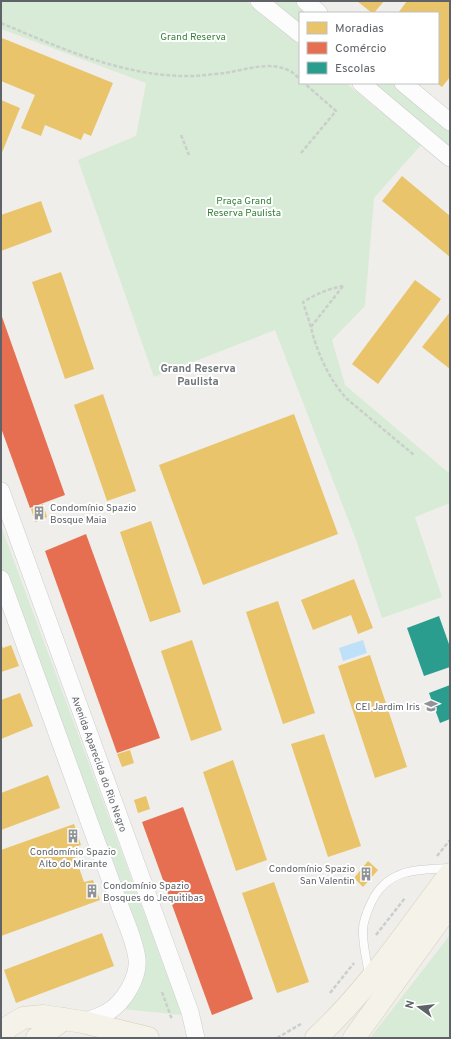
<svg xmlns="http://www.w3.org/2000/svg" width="451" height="1039" font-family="Overpass,sans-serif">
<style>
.green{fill:#d8ebd6}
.water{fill:#bfe0f9}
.homes{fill:#e9c46a}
.shops{fill:#e76f51}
.schools{fill:#2a9d8f}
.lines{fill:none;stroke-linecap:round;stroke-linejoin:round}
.lane-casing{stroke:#cbcccc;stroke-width:9}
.street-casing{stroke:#cbcccc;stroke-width:18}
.primary-casing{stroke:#d7ceb8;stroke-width:23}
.path{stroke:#cacfcc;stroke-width:2.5;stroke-dasharray:4 2;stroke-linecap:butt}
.lane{stroke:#fdfcfc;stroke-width:8}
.street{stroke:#fdfcfc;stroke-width:17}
.primary{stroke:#f4f2e9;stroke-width:22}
.labels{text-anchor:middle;stroke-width:4;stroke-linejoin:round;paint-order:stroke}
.park-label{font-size:10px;fill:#348238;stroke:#fff}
.poi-label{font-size:10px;fill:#5f6368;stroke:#fff;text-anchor:start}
.street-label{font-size:10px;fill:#5f6368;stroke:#fff}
.neighbourhood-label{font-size:11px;font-weight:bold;fill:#70757a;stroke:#fff}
</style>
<rect width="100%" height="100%" fill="#efeeea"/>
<g class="green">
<polygon points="1,1 247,1 300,45 300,83 346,83 421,145 374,198 365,306 332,340 345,385 450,474 450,503 415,517 442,597 382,618 356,540 275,330 154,377 78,160 136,136 146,83 1,29"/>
<polygon points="273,1 295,1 310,13 300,13 300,23"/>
<polygon points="369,83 394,83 450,128 450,148"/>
<path d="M1,526L182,1015L122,1009C140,993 147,981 144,956L1,569Z"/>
<polygon points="450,935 450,1038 370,1038"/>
</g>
<polygon class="water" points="363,640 367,653 343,661 339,648"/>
<g class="homes">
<polygon points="357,1 384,1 374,13 372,13"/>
<polygon points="407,1 450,1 450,77 442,87 438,84 438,13 398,13"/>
<polygon points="2,38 113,83 91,136 84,133 81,140 45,125 41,136 21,128 35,95 1,81"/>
<polygon points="1,100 20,108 1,155"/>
<polygon points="402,176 450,216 450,257 382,201"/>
<polygon points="41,201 52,232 1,251 1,215"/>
<polygon points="61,272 94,369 65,379 32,282"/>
<polygon points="415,280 441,299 378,384 352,364"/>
<polygon points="450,312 450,369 422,347"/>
<polygon points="103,394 136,491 107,501 74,405"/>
<polygon points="294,414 338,534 203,585 159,465"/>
<polygon points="43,504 47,517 35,522 31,509"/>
<polygon points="151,521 181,612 150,622 120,532"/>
<polygon points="354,579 373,628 358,634 351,615 313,630 301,600"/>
<polygon points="278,601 315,713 283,724 246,612"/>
<polygon points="192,640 222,730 191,741 161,651"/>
<polygon points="1,644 3,648 11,645 19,666 1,672"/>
<polygon points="370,655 407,767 375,778 338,666"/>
<polygon points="20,693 33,726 1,739 1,700"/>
<polygon points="324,734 361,846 328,857 291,744"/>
<polygon points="130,750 134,763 122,767 117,754"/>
<polygon points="233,760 267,860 236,871 203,772"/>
<polygon points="48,775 60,808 1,830 1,793"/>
<polygon points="146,796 150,809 138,813 134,800"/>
<polygon points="74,824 81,845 72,848 84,882 93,880 100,900 1,936 1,850"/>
<polygon points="368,861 378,870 363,887 354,878"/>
<polygon points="274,882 309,982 277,993 242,893"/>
<polygon points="102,933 114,966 16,1003 4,970"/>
</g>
<g class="shops">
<polygon points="1,314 65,495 30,508 1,428"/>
<polygon points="86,534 160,738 117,753 45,551"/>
<polygon points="183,807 253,999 212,1015 142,822"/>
</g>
<g class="schools">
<polygon points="439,616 450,647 450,667 424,676 407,628"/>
<polygon points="450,685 450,719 440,723 429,693"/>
</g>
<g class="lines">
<g class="lane-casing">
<path id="lane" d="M369,975C367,961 363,947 363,933C362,923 367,912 371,903C387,868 417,870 450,868"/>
</g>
<g class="street-casing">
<g id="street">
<polyline points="259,1 300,34"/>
<polyline points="305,1 319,13"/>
<polyline points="361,83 450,158"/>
<polyline points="403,83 450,122"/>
<path id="s1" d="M1,491L190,1012L196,1038"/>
<path d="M1,579L121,909C127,925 135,942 137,959C139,978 123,1004 106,1013C99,1017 91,1019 83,1022"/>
</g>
</g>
<g class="primary-casing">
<g id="primary">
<polyline points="1,1036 8,1027 23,1018 43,1016 83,1022 148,1038"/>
<polyline points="37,1038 64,1019"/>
<path d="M316,1038C368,990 407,930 450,874"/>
<polyline points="354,1038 450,905"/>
</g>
</g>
<g class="path">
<path d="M1,23C63,49 126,78 195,76C205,75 216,74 225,73C244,70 269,61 288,70C293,72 296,76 300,79"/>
<polyline points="181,135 189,155"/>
<polyline points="301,153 336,111 304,83"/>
<path d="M343,286L311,327C316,351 330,381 347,399L414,455"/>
<path d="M311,327L303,302C316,294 328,289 343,286"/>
<polyline points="437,856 450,840"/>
<polyline points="376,935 405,898"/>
<polyline points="162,992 171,1017 173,1018"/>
<polyline points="330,993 354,963"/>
<polyline points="277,1038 301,1024"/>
</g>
<use href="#lane" class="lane"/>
<use href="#street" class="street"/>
<use href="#primary" class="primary"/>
</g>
<defs>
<g id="building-bare" transform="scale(1.08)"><path d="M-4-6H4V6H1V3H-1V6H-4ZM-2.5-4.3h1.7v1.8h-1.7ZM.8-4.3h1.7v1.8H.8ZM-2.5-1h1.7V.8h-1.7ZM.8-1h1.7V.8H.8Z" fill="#919496" stroke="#fff" stroke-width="2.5" paint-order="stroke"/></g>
<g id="school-bare" transform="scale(1.08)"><path d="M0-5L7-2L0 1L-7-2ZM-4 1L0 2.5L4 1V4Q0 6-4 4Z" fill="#919496" stroke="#fff" stroke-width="2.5" paint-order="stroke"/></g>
</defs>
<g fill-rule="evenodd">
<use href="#building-bare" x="39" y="513"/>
<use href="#school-bare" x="431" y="706"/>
<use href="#building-bare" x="73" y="836"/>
<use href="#building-bare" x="366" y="874"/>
<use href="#building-bare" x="92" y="891"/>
</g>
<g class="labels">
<g class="park-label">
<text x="193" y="40">Grand Reserva</text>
<text x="244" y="204">Praça Grand<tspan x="244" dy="12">Reserva Paulista</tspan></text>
</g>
<g class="poi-label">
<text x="50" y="511">Condomínio Spazio<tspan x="50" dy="12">Bosque Maia</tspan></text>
<text x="420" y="710" text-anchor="end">CEI Jardim Iris</text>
<text x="73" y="855" text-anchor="middle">Condomínio Spazio<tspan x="73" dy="12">Alto do Mirante</tspan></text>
<text x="355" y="872" text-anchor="end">Condomínio Spazio<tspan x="355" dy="12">San Valentin</tspan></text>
<text x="103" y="889">Condomínio Spazio<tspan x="103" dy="12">Bosques do Jequitibas</tspan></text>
</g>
<g class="street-label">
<text dy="4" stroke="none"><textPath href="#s1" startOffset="290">Avenida Aparecida do Rio Negro</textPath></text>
</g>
<g class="neighbourhood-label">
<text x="198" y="372">Grand Reserva<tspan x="198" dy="13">Paulista</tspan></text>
</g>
</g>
<rect width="451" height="1039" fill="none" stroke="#5f6368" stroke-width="4"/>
<rect x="299" y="12" width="140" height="72" fill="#ffffff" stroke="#bfc1c3"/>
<rect x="307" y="22" width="20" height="12" fill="#e9c46a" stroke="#bfc1c3"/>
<text x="335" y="32" font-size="12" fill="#5f6368">Moradias</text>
<rect x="307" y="42" width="20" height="12" fill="#e76f51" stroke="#bfc1c3"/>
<text x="335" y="52" font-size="12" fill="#5f6368">Comércio</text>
<rect x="307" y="62" width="20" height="12" fill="#2a9d8f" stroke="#bfc1c3"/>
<text x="335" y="72" font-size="12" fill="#5f6368">Escolas</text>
<g transform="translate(419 1007) rotate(285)" stroke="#ffffff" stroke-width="3" paint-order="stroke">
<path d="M0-3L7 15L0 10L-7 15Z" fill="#5f6368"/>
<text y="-6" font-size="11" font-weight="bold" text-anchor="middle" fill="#5f6368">N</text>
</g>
</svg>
